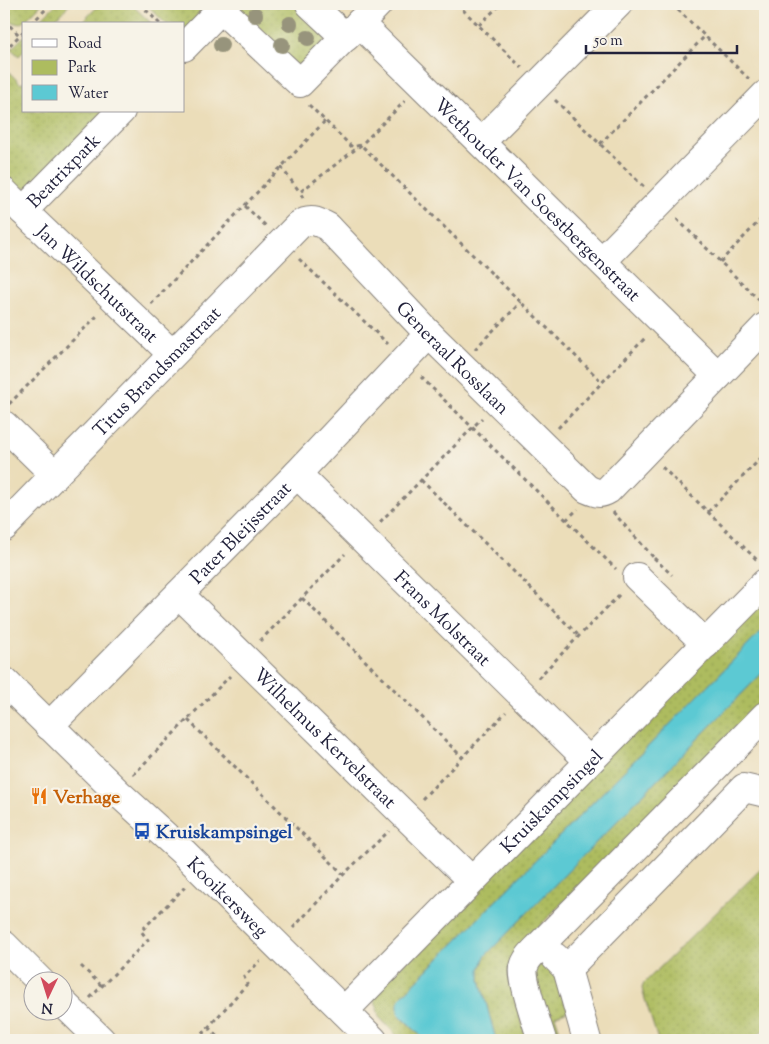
<svg xmlns="http://www.w3.org/2000/svg" width="769" height="1044" font-family="'Sorts Mill Goudy',serif">
<style>
.green{fill:url(#green-dots);stroke:#686f4d}
.water{fill:#5cc9d3;stroke:#3f7687}
.lines{fill:none;stroke-linecap:round;stroke-linejoin:round}
.minor-casing{stroke:#86807a;stroke-width:30}
.path{stroke:#86807a;stroke-width:3;stroke-dasharray:4 4;stroke-linecap:butt}
.minor{stroke:#fff;stroke-width:28}
.tree{fill:#97947b}
.labels{text-anchor:middle;stroke-width:4.5;stroke-linejoin:round;paint-order:stroke}
.street-label{font-size:19px;fill:#22223b;stroke:#f7f3e8}
.food-label{font-size:19px;font-weight:bold;fill:#c56008;stroke:#f7f3e8;text-anchor:start}
.transit-label{font-size:19px;font-weight:bold;fill:#164399;stroke:#f7f3e8;text-anchor:start}
</style>
<defs>
<pattern id="green-dots" width="8" height="8" patternUnits="userSpaceOnUse" patternTransform="scale(1.25)"><rect width="8" height="8" fill="#adbc5f"/><path d="M2 2h.1M6 6h.1" fill="none" stroke="#95a153" stroke-width="1.8" stroke-linecap="round"/></pattern>
</defs>
<rect width="100%" height="100%" fill="#f7f3e8"/>
<filter id="ink" filterUnits="userSpaceOnUse"><feTurbulence type="fractalNoise" baseFrequency=".02" numOctaves="2"/><feDisplacementMap in="SourceGraphic" scale="10" xChannelSelector="R" yChannelSelector="G"/><feConvolveMatrix kernelMatrix="1 2 1 2 8 2 1 2 1" color-interpolation-filters="sRGB"/></filter>
<filter id="wash" filterUnits="userSpaceOnUse"><feTurbulence type="fractalNoise" baseFrequency=".0096" numOctaves="4" result="noise"/><feDisplacementMap in="SourceGraphic" scale="20" xChannelSelector="R" yChannelSelector="G"/><feGaussianBlur stdDeviation="1.12" result="paint"/><feColorMatrix in="noise" values="0 0 0 0 0 0 0 0 0 0 0 0 0 0 0 0 0 1.4 0 .05"/><feComposite in="paint" operator="in"/></filter>
<g filter="url(#wash)">
<rect width="100%" height="100%" fill="#ebddb9"/>
<g class="green">
<polygon points="11,4 42,4 24,22 19,24 12,22 5,14"/>
<polygon points="56,4 70,4 51,24 36,24"/>
<polygon points="100,4 131,4 152,24 80,24"/>
<polygon points="146,4 212,4 184,33 184,24 166,24"/>
<polygon points="241,4 297,4 325,36 325,42 309,62 296,65 241,9"/>
<polygon points="24,36 24,51 19,56 11,49"/>
<path d="M4,67L21,84L24,82V111H106L30,187C18,190 12,185 4,177Z"/>
<polygon points="765,594 765,628 402,996 401,1017 425,1040 401,1040 379,1017 376,1004 371,997"/>
<polygon points="765,670 765,697 513,953 509,968 509,978 527,1040 496,1040 480,980 480,969 485,956"/>
<polygon points="765,865 765,1029 753,1040 658,1040 643,993 642,988 644,983"/>
<polygon points="541,964 545,964 552,968 568,1011 555,1016 561,1035 574,1033 578,1040 550,1040 534,969"/>
</g>
<polygon class="water" points="765,628 765,670 485,956 480,969 480,980 496,1040 425,1040 398,1013 398,1003 402,996"/>
</g>
<g filter="url(#ink)">
<g class="lines">
<g class="minor-casing">
<g id="minor">
<polyline points="226,4 221,9 300,83 345,37 310,4"/>
<path id="s1" d="M359,23L718,376"/>
<polyline points="346,37 378,4"/>
<polyline points="184,47 221,9"/>
<polyline points="481,142 618,4"/>
<path id="s2" d="M4,192L23,211L121,111"/>
<path id="s3" d="M23,211L172,354"/>
<polyline points="602,261 765,95"/>
<polyline points="4,425 55,475"/>
<path id="s4" d="M297,474L589,761"/>
<path id="s5" d="M4,527L299,225C310,218 317,221 328,227L429,334L587,489C596,493 600,495 608,490L765,327"/>
<polyline points="637,577 706,644"/>
<path id="s6" d="M179,594L471,880"/>
<path id="s7" d="M4,681L116,791L183,852L373,1040"/>
<path id="s8" d="M49,726L297,474L429,334"/>
<polyline points="4,945 41,982"/>
<polyline points="555,957 567,969 587,1040"/>
<polyline points="567,969 744,788 765,793"/>
<polyline points="62,1002 101,1040"/>
<path id="s9" d="M344,1011L765,583"/>
<path d="M542,1040C538,1027 520,976 524,967C526,958 535,951 541,944L765,716"/>
</g>
</g>
<g class="path">
<polyline points="140,4 160,24"/>
<polyline points="457,4 522,68"/>
<polyline points="672,4 749,79"/>
<polyline points="4,20 19,35"/>
<polyline points="31,24 51,4"/>
<polyline points="479,25 501,4"/>
<polyline points="4,51 24,31"/>
<polyline points="555,100 644,187"/>
<polyline points="309,105 352,147 361,145 602,382"/>
<polyline points="600,144 705,36"/>
<polyline points="281,167 300,192"/>
<polyline points="303,198 300,192 361,145 405,101"/>
<polyline points="245,206 266,226"/>
<polyline points="677,219 763,304"/>
<polyline points="299,259 388,344"/>
<polyline points="720,262 765,215"/>
<polyline points="151,304 325,121"/>
<polyline points="475,349 521,302"/>
<polyline points="421,377 616,569"/>
<polyline points="9,404 99,314"/>
<polyline points="558,428 646,337"/>
<polyline points="662,467 758,561"/>
<polyline points="421,480 578,635"/>
<polyline points="613,512 654,558 653,559"/>
<polyline points="708,512 765,454"/>
<polyline points="566,520 578,509"/>
<polyline points="380,522 482,418"/>
<polyline points="654,558 672,575"/>
<polyline points="302,598 462,757"/>
<polyline points="260,641 345,554"/>
<polyline points="538,678 621,593"/>
<polyline points="188,720 343,874"/>
<polyline points="133,775 230,676"/>
<polyline points="422,799 506,712"/>
<polyline points="293,928 344,874 389,831"/>
<polyline points="81,966 102,986"/>
<polyline points="90,998 148,940 141,931 185,887"/>
<polyline points="208,1027 221,1040"/>
<polyline points="197,1040 247,984 244,977 260,961"/>
<polyline points="760,1040 765,1035"/>
</g>
<use href="#minor" class="minor"/>
</g>
<g class="tree">
<circle cx="255" cy="15" r="8"/>
<circle cx="290" cy="24" r="8"/>
<circle cx="308" cy="38" r="8"/>
<circle cx="221" cy="45" r="8"/>
<circle cx="282" cy="45" r="8"/>
</g>
</g>
<defs>
<g id="restaurant-bare" transform="scale(1.35)"><path d="M-5-6h1v4h1v-4h1v4h1v-4h1v5L-1.5 .5V6h-2V.5L-5-1ZM5-6V6H3V1.5H1.5Q1.5-4 5-6Z" fill="#e8710a" stroke="#f7f3e8" stroke-width="2.5" paint-order="stroke"/></g>
<g id="bus-bare" transform="scale(1.35)"><path d="M-5-6H5V4H4V6H2V4H-2V6H-4V4H-5ZM-3.5-4V0h7V-4ZM-3.5 1.2v1.5H-2V1.2ZM2 1.2v1.5H3.5V1.2Z" fill="#1a4fb4" stroke="#f7f3e8" stroke-width="2.5" paint-order="stroke"/></g>
</defs>
<g fill-rule="evenodd">
<use href="#restaurant-bare" x="39" y="796"/>
<use href="#bus-bare" x="142" y="831"/>
</g>
<g class="labels">
<g class="street-label">
<text dy="7" stroke="none"><textPath href="#s2" startOffset="84">Beatrixpark</textPath></text>
<text dy="7" stroke="none"><textPath href="#s1" startOffset="251">Wethouder Van Soestbergenstraat</textPath></text>
<text dy="7" stroke="none"><textPath href="#s3" startOffset="104">Jan Wildschutstraat</textPath></text>
<text dy="7" stroke="none"><textPath href="#s5" startOffset="634">Generaal Rosslaan</textPath></text>
<text dy="7" stroke="none"><textPath href="#s5" startOffset="218">Titus Brandsmastraat</textPath></text>
<text dy="7" stroke="none"><textPath href="#s8" startOffset="272">Pater Bleijsstraat</textPath></text>
<text dy="7" stroke="none"><textPath href="#s4" startOffset="205">Frans Molstraat</textPath></text>
<text dy="7" stroke="none"><textPath href="#s6" startOffset="205">Wilhelmus Kervelstraat</textPath></text>
<text dy="7" stroke="none"><textPath href="#s9" startOffset="295">Kruiskampsingel</textPath></text>
<text dy="7" stroke="none"><textPath href="#s7" startOffset="311">Kooikersweg</textPath></text>
</g>
<g class="food-label">
<text x="53" y="803">Verhage</text>
</g>
<g class="transit-label">
<text x="156" y="838">Kruiskampsingel</text>
</g>
</g>
<rect width="769" height="1044" fill="none" stroke="#f7f3e8" stroke-width="20"/>
<rect x="22" y="22" width="162" height="90" fill="#f7f3e8" stroke="#a29fa3"/>
<rect x="32" y="39" width="25" height="8" fill="#ffffff" stroke="#a29fa3"/>
<text x="68" y="48" font-size="15" fill="#22223b">Road</text>
<rect x="32" y="60" width="25" height="15" fill="#adbc5f" stroke="#a29fa3"/>
<text x="68" y="72" font-size="15" fill="#22223b">Park</text>
<rect x="32" y="85" width="25" height="15" fill="#5cc9d3" stroke="#a29fa3"/>
<text x="68" y="98" font-size="15" fill="#22223b">Water</text>
<g transform="translate(48 996) rotate(184)"><circle r="24" fill="#f7f3e8" stroke="#a29fa3"/>
<path d="M0-4L9 19L0 12L-9 19Z" fill="#d1495b"/>
<text y="-8" font-size="14" font-weight="bold" text-anchor="middle" fill="#22223b">N</text>
</g>
<path d="M586 45v8h151v-8" fill="none" stroke="#22223b" stroke-width="2.5"/>
<text x="594" y="45" font-size="15" fill="#22223b" stroke="#f7f3e8" stroke-width="4" paint-order="stroke">50 m</text>
</svg>
